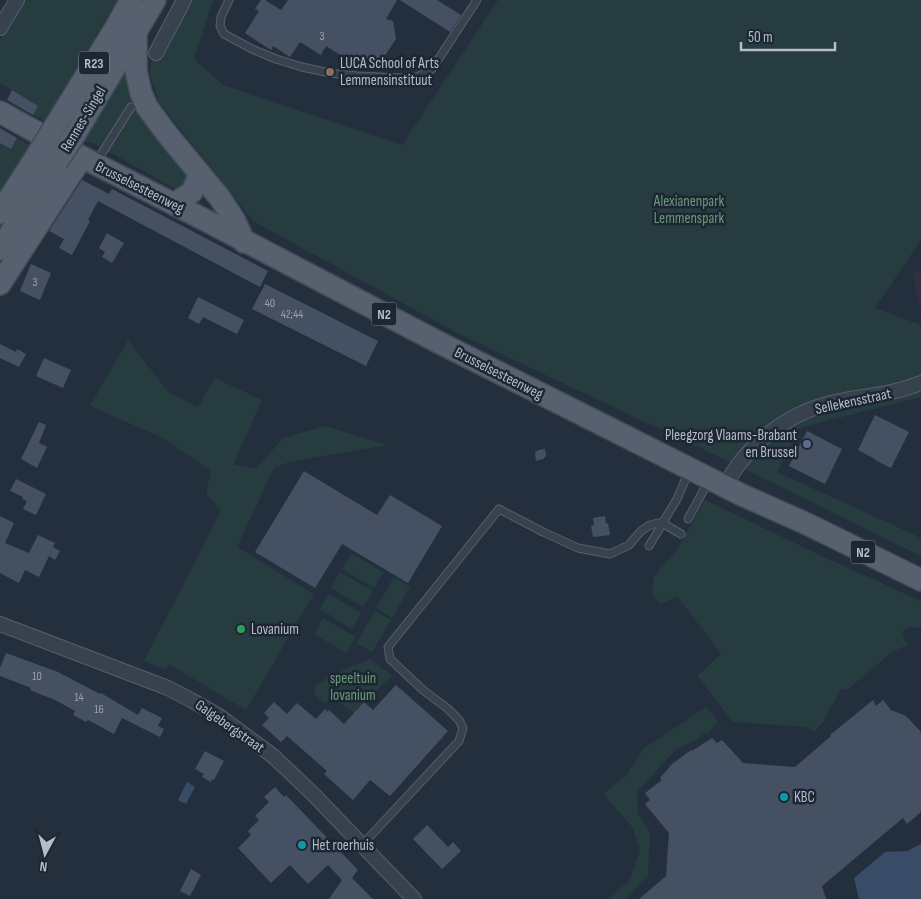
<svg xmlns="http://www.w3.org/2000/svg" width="921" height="899" font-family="'Sofia Sans Condensed',sans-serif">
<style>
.medical{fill:#32303f}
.green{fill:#263c3f}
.water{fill:#394c67}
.building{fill:#455162}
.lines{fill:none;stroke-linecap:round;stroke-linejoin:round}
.lane-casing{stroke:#565f6c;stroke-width:9}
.street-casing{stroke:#565f6c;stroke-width:16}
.primary-casing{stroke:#414a57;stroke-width:24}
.lane{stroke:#38414e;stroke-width:7}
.street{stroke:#38414e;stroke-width:14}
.primary{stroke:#56606e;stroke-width:21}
.primary-bridge-casing{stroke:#414a57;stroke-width:24;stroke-linecap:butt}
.primary-bridge{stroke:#56606e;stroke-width:21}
.education-dot{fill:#8d6e63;stroke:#1d2633;stroke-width:2}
.service-dot{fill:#5c6f8a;stroke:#1d2633;stroke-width:2}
.leisure-dot{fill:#2e9e5b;stroke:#1d2633;stroke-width:2}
.culture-dot{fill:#0f9aa8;stroke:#1d2633;stroke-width:2}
.labels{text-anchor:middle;stroke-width:5;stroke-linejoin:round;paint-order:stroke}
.number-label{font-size:12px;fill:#98a1af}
.shield{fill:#1d2633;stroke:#878f9c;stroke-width:1}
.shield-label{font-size:14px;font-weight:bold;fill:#b4bcc9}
.poi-label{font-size:15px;fill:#b4bcc9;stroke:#1d2633;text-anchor:start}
.street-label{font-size:15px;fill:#b4bcc9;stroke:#1d2633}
.park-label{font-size:15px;fill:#6b9a76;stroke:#1d2633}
</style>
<rect width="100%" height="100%" fill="#242f3e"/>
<polygon class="medical" points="921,270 921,317 913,272"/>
<g class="green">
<polygon points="24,0 117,0 106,19 45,121 33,115 38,106 0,83 0,40"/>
<polygon points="176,0 213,0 194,59 223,85 402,145 498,0 921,0 921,240 875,308 921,325 921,397 799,428 777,472 917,536 921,539 921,556 730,462 459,334 253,221 159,102 150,75 152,55 157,37"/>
<polygon points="132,70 188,171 188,178 181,192 95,144 84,141 124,71"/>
<polygon points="17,138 30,145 0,192 0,143 11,149"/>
<polygon points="128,340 169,393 198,407 215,378 262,400 233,465 257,468 283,438 325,426 388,445 289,462 274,468 237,547 314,594 246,710 169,664 166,670 144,661 221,511 206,493 211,471 163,438 90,406"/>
<polygon points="705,500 828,559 921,601 921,628 912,627 902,631 907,645 892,652 848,689 842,689 829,710 824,721 814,732 808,727 733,722 697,676 721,654 677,596 661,604 652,595 654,576 677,550"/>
<polygon points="351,553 384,572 374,588 342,569"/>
<polygon points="340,572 373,591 363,607 331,588"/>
<polygon points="394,577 410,587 392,618 376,608"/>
<polygon points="329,594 361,613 352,629 320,609"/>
<polygon points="375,611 391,620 372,652 356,643"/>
<polygon points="323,618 356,637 346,653 314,634"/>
<polygon points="370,659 392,676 364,702 354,713 337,701 323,703 314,693 316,685 332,675"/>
<polygon points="706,707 718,721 708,733 704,733 696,740 676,749 637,792 638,813 650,833 648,877 624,899 608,899 629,881 640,851 633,828 603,794 627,775 643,749"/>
</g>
<g class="water">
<polygon points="187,782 195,787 186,804 178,800"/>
<polygon points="921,844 921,899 859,899 854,878 885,852 907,851"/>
</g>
<g class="building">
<polygon points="261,0 265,0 281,10 288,0 397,0 386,19 393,21 396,39 380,63 361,68 326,46 321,55 300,42 290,57 273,46 271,50 245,33 259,11 255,9"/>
<polygon points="400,0 437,0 461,15 450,32"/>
<polygon points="12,90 38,106 33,115 7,100"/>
<polygon points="0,128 17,138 11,149 0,143"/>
<polygon points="82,180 109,194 112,189 268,271 260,287 98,201 88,220 90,221 72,255 59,248 64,239 49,231"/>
<polygon points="107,233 124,243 112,263 102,257 105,252 99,248"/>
<polygon points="31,264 51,273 40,300 20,291"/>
<polygon points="265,284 378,341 366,366 252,309"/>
<polygon points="198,297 244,320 237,334 203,317 199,324 188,318"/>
<polygon points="0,344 16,352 17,349 26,354 19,367 0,358"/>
<polygon points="44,358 71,370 63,388 36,376"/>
<polygon points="875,415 909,432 891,468 875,460 875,459 858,450"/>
<polygon points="39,422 46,425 39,443 47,447 37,468 21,459"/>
<polygon points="807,431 842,449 825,484 789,466"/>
<polygon points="545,449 546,456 543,459 536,461 535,453 538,450"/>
<polygon points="304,471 377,515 390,495 442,526 408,583 342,544 315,588 255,552"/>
<polygon points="16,479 46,494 36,515 23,509 27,501 22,499 23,497 10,491"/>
<polygon points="0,516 14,523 5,543 29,553 38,535 55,543 53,547 60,551 55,560 49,556 39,577 25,570 19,583 0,573"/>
<polygon points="605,516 606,524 608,523 610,535 593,537 591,526 594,525 593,518"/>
<polygon points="6,653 58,672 100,694 101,693 138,715 142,708 162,718 158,726 164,729 160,737 122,718 114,734 88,720 86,722 73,715 75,711 57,701 30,690 31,688 0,676 0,668"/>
<polygon points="396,685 448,731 390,796 370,780 353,800 324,774 327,771 287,736 281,742 262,725 269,718 264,713 274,702 287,714 297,703 316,719 325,709 328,712 329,710 344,724 364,702 373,710"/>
<polygon points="873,700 876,706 883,700 891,710 904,715 908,718 921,732 921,812 907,824 903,818 822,886 826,899 639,899 666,876 669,833 645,804 650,800 645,793 662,780 660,778 672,764 691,750 692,751 712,738 717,743 722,740 743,763 795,767 831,736 830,735"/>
<polygon points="205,751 224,761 214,780 212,779 211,782 202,777 204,774 195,769"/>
<polygon points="275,787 284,797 286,795 358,870 352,878 373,899 329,899 342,880 328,865 308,884 290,865 271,883 238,848 251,835 248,831 259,820 255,816 269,802 264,797"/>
<polygon points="427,825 448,847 453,842 461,851 442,869 413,839"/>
<polygon points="191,869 201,875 190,896 180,891"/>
</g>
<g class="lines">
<g class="lane-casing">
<g id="lane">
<polyline points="229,0 221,17 220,26 224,34 254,50 276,59 302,67 330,73 357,76 401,78 417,77 432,69 477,0"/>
<polyline points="97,161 131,107"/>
<polyline points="688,519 708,482"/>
<polyline points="649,546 677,499 689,471"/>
<polyline points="362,845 459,741 463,728 459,720 447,708 423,690 390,659 388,647 499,509 543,532 578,548 610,554 629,545 641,531 650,525 658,523 662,523 681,534"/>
</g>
</g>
<g class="street-casing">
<g id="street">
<polyline points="0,28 17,0"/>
<polyline points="156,53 184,0"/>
<path d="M725,486C747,444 789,412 835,402C865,395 892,395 921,383"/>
<polyline points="0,624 168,688 191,700 219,716 273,756 313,794 414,899"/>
</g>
</g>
<g class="primary-casing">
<g id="primary">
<polyline points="136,33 136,71 141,93 147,107 167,134 220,198 235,221 244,242"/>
<polyline points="0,112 76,154 205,220 434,340 742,495 805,523 921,580"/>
<polyline points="55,126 116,27 131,0"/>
<polyline points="74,136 155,0"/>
<polyline points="174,204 192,192 200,174"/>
<polyline points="0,213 39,152"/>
<polyline points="0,249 57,162"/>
<polyline points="0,284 82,157"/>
</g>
</g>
<use href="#lane" class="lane"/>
<use href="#street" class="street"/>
<use href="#primary" class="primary"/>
<g class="primary-bridge-casing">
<g id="primary-bridge">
<polyline points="39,152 55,126"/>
<polyline points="57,162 74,136"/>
</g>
</g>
<use href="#primary-bridge" class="primary-bridge"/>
</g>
<circle class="education-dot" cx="330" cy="72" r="5"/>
<circle class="service-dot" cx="807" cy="444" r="5"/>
<circle class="leisure-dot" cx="241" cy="629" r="5"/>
<g class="culture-dot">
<circle cx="784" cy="797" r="5"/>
<circle cx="302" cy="845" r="5"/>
</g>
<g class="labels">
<g class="number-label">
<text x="322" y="40">3</text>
<text x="35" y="286">3</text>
<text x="270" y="307">40</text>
<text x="292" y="318">42;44</text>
<text x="37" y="680">10</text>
<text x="79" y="701">14</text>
<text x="99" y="713">16</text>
</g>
<g class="shield">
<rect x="79" y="51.5" width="30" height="23" rx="4"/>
<rect x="371.5" y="302.5" width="25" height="23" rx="4"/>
<rect x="850.5" y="540.5" width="25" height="23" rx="4"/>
</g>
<g class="shield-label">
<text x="94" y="68">R23</text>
<text x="384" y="319">N2</text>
<text x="863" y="557">N2</text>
</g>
<g class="poi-label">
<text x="340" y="68">LUCA School of Arts<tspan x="340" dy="17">Lemmensinstituut</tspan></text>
<text x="797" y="440" text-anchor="end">Pleegzorg Vlaams-Brabant<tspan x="797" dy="17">en Brussel</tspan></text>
<text x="251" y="634">Lovanium</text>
<text x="794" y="802">KBC</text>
<text x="312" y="850">Het roerhuis</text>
</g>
<g class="street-label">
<text transform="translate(83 119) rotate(-59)" y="5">Rennes-Singel</text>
<text transform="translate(140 187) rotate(27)" y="5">Brusselsesteenweg</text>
<text transform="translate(499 373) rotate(27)" y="5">Brusselsesteenweg</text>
<text transform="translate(853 401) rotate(-12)" y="5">Sellekensstraat</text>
<text transform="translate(230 726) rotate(35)" y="5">Galgebergstraat</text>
</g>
<g class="park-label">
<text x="689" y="206">Alexianenpark<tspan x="689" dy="17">Lemmenspark</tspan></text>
<text x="353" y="683">speeltuin<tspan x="353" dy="17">lovanium</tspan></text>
</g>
</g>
<g transform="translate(45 854) rotate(187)" stroke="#1d2633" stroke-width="4" paint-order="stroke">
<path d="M0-4L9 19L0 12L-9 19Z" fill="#b4bcc9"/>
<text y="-8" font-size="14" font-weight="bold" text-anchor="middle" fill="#b4bcc9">N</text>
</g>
<path d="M741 42v8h94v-8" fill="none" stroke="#b4bcc9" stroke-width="2.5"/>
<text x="748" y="42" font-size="15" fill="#b4bcc9" stroke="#1d2633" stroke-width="4" paint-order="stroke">50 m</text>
</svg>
